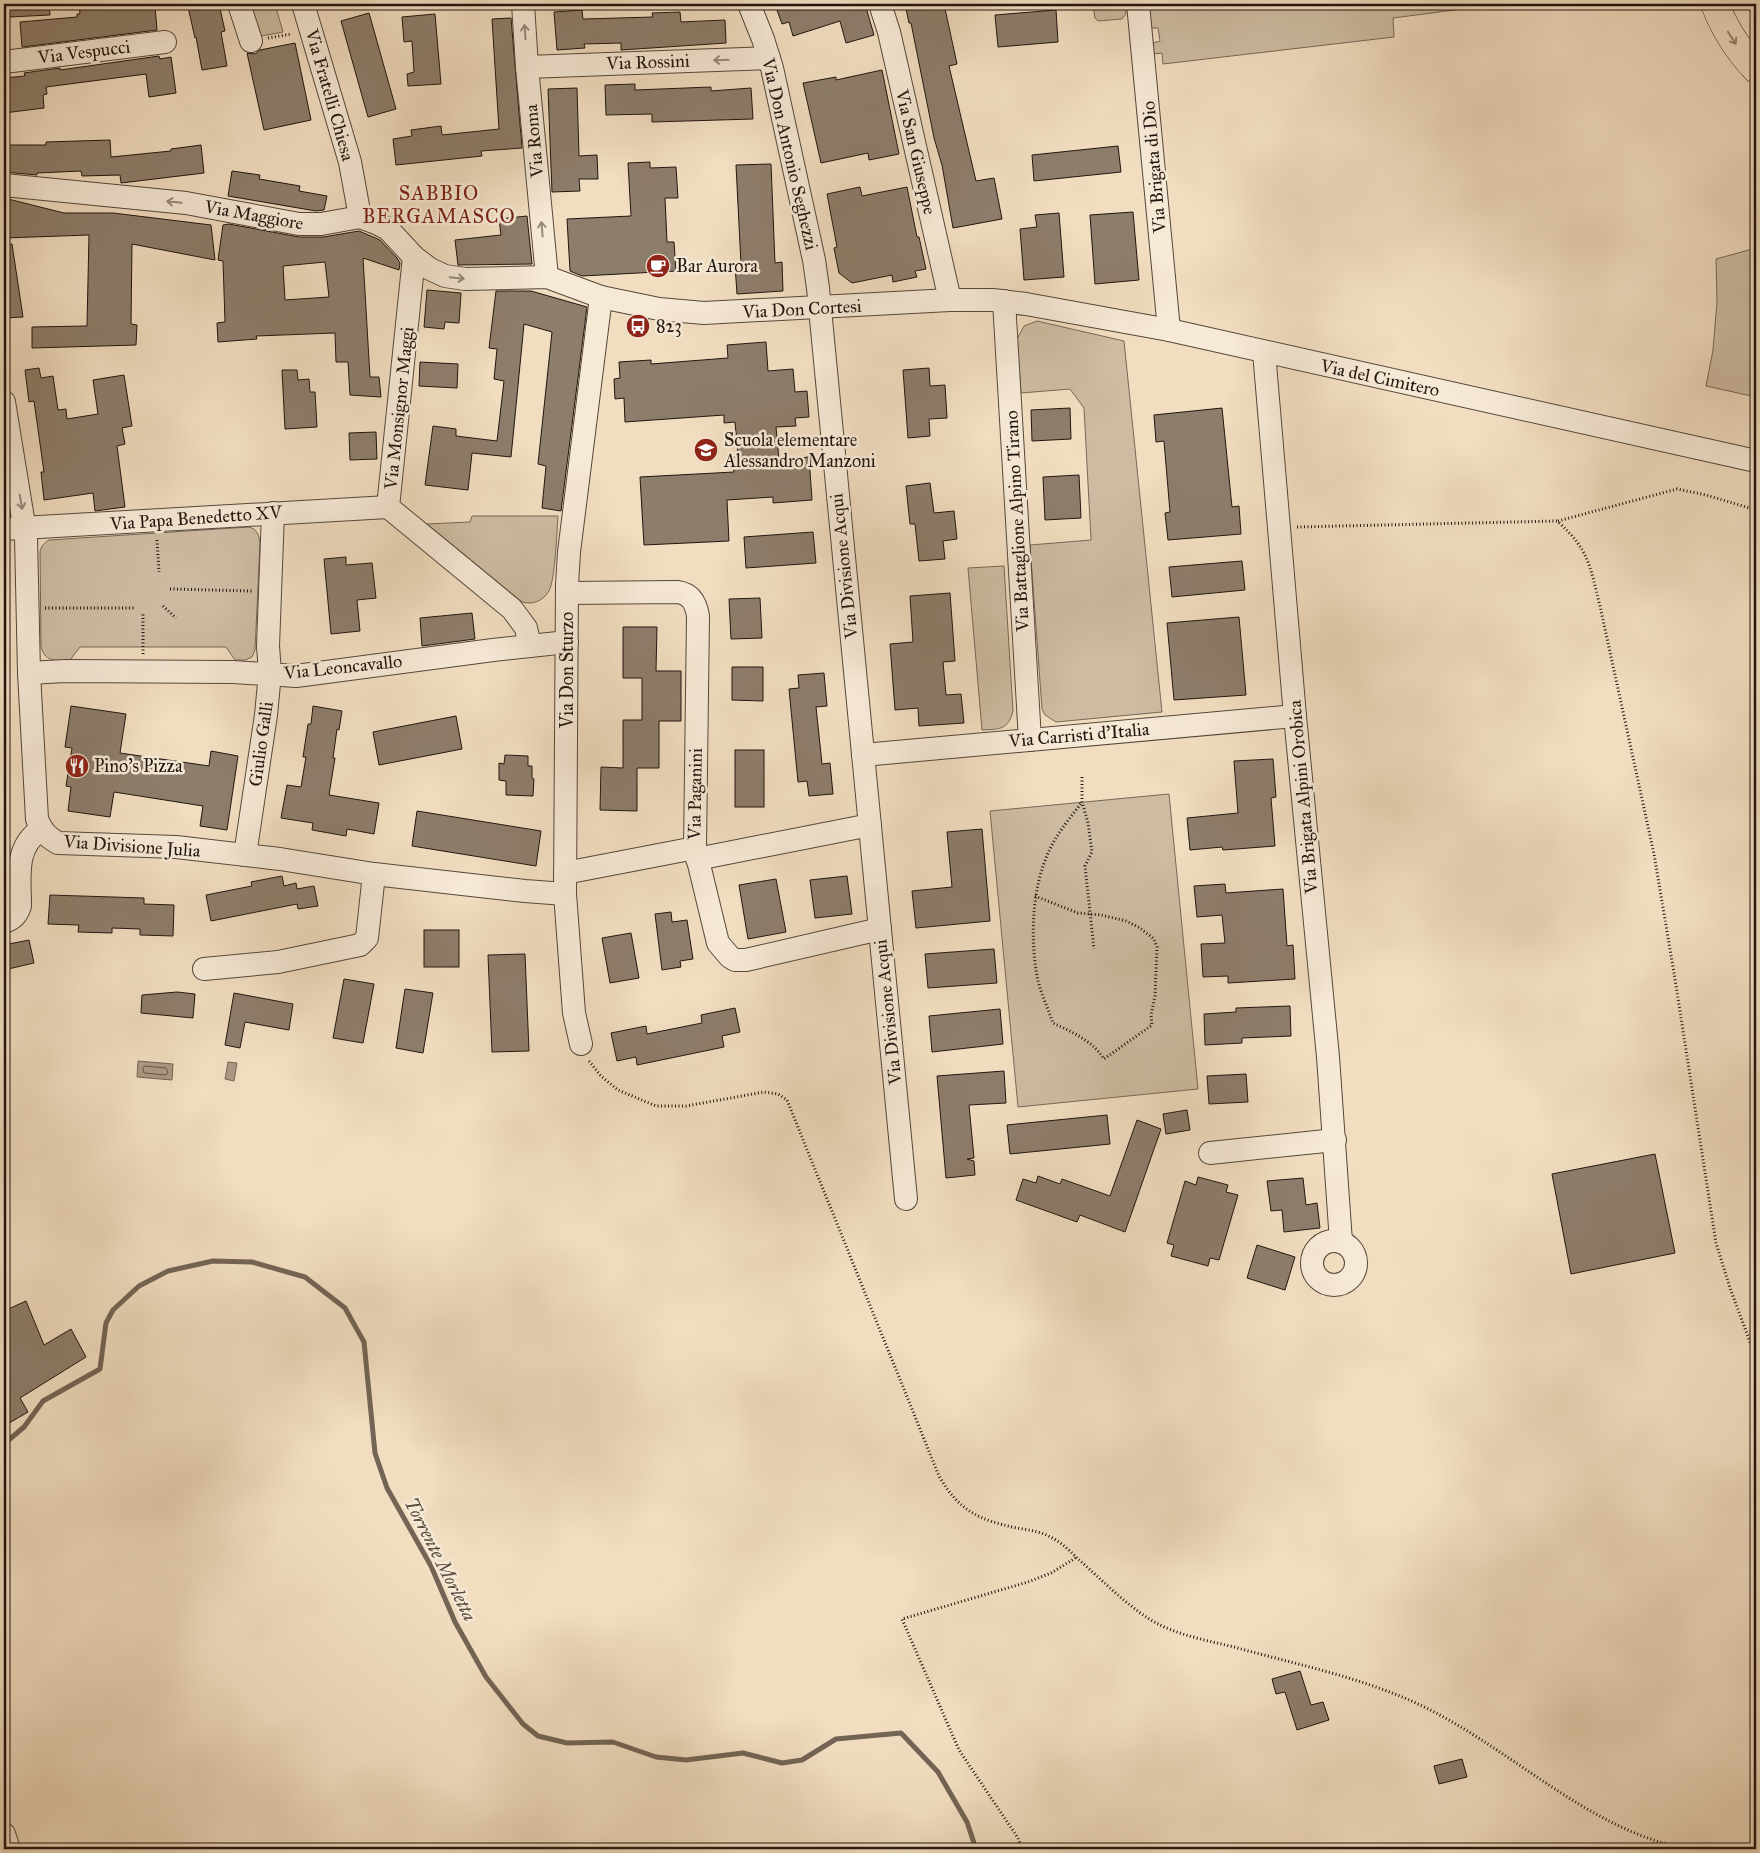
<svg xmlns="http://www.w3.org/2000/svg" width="1760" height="1853" font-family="'IM FELL Great Primer',serif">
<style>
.green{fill:#cdbba2;stroke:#766858}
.water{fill:#aa9984;stroke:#736455}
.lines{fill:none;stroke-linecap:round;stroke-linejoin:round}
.shore{stroke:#65574a;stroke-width:1}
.stream{stroke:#736455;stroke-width:5}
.building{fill:#8d7d6b;stroke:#20150f;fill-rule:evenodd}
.minor-casing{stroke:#54473b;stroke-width:24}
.highway-casing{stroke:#20150f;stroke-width:29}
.path{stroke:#20150f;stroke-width:3;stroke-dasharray:1 2.5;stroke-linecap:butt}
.minor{stroke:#f6e9d6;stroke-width:22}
.highway{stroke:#f1ddc0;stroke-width:28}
.oneway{stroke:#968a7c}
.oneway2{stroke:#938370}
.labels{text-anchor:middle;stroke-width:5;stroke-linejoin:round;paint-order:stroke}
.street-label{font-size:18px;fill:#20150f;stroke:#f6e9d6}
.poi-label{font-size:18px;fill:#20150f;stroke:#f6e9d6;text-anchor:start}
.water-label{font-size:19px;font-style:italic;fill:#574a3e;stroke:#f6e9d6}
.quarter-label{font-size:20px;letter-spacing:1px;fill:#7a1f14;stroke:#f6e9d6}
</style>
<rect width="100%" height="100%" fill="#f1ddc0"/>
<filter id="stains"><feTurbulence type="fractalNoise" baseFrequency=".004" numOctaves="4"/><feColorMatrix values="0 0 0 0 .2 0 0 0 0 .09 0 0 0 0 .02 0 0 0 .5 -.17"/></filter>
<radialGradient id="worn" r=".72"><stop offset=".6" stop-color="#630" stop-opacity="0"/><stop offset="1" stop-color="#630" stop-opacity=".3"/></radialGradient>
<g class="green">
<polygon points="246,4 275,4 283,32 256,37"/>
<polygon points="1093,4 1125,4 1126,14 1122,19 1098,21 1095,18"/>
<polygon points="1148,4 1501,4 1393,18 1394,37 1163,64 1162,53 1154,54 1153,43 1160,41 1158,28 1150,28"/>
<polygon points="1756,248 1756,397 1706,386 1713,350 1717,302 1716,259"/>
<polygon points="1037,321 1124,341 1162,712 1056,722 1045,715 1042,709 1030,545 1091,540 1084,408 1070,389 1021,393 1017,339 1024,326"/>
<path d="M472,516H558C557,531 555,580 549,591C543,601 533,605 522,602L427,524L470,522Z"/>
<path d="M249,527C257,529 259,535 260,543L255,650L252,657L245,660H235L226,647H80L70,660C56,661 44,662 41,646L40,552C41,546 44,543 49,540Z"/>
<path d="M1004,566L1013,711C1008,731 998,729 982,730L968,568Z"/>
<polygon points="1169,794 1198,1089 1018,1107 990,811"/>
</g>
<g class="water">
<polygon points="138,1061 173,1064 172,1080 137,1077"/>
<polygon points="228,1062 237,1063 234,1081 225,1079"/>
</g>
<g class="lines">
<polygon class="shore" points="145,1066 166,1068 168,1073 165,1075 144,1073 143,1069"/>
<polyline class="stream" points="4,1444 24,1427 43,1401 100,1369 106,1323 113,1310 139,1286 168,1271 213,1261 252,1262 305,1277 345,1308 364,1342 375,1453 387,1488 431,1566 455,1622 486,1677 523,1724 538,1736 567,1743 613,1742 656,1757 686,1760 743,1753 782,1763 802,1760 836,1739 901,1733 938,1772 967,1822 976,1849"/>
</g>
<g class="building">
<polygon points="8,4 49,4 50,15 9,17"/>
<polygon points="79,4 110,4 110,10 155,6 157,30 22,47 20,22 77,17 77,14 80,14"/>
<polygon points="201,4 219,4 225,31 221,32 227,66 202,70 196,37 195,38 188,7"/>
<polygon points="795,4 865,4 874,35 846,43 840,21 793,36 789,22 782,24 777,10"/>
<polygon points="905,4 944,4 957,64 949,66 976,181 994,178 1002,219 953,228 942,165 934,138 911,23 909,23"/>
<polygon points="582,10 583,19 653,17 652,13 680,12 681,22 725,20 726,43 621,50 621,43 584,44 585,48 557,50 554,12"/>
<polygon points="1056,10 1058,42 998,47 995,15"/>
<polygon points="369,13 396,109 368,117 341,21"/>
<polygon points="435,14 441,84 408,86 407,74 414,72 412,41 404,42 402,17"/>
<polygon points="511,18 522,148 481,151 482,156 396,165 393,139 412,136 411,130 441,126 442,135 499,129 492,19"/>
<polygon points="295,43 311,120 264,130 247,53 255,54 260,50"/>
<polygon points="159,56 160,59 171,57 176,93 149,97 146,74 46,87 47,94 43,95 44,108 4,113 4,78 25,76 24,73 60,68 60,70"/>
<polygon points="882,70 899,154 869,160 868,153 821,163 803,83 836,77 836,80"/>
<polygon points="635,84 635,90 711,87 711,91 751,88 753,119 652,122 652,114 606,115 605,85"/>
<polygon points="577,88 579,156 597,155 598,179 579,179 580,191 552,192 548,89"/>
<polygon points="110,140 111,157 171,151 171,149 201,145 204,173 121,183 120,175 82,176 81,171 37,173 37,175 4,172 4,145 46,145 46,142"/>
<polygon points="1118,146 1121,172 1034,181 1032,155"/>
<polygon points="650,162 650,168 676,167 678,198 665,198 667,242 674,242 676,271 582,276 570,271 567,219 631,216 628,163"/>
<polygon points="771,164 775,263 782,262 783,291 737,294 735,265 741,264 736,165"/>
<polygon points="232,171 260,175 259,179 300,186 299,191 327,196 324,210 316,211 228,196"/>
<polygon points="860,187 862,196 907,187 917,237 919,237 926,269 915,271 917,277 893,282 892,275 852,283 839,273 834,248 837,247 827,194"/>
<polygon points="4,198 64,213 113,213 211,225 215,260 132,244 131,324 137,325 136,345 32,348 32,327 87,326 89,235 4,238"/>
<polygon points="1133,212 1139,280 1095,284 1090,215"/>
<polygon points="1059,213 1064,277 1024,280 1020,229 1037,227 1035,215"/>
<polygon points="527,216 532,264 458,265 455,240 501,235 499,219"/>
<path d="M229,224L299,237H323L359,231L380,240L397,258L400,263L399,270L363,258L370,377H379L381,397L350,395L348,362H336L335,333L256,336L257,339L218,342L217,323L225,322L223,261L218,260L223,225ZM325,262L329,297L285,300L283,266Z"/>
<polygon points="12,244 23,317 4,318 4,245"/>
<polygon points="427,290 461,293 459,323 445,322 444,329 424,327"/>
<polygon points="496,291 531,291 587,307 561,511 542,508 546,466 538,464 552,332 524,324 511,457 472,453 468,490 425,485 433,426 456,429 456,436 497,441 504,381 494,379 497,349 489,348"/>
<polygon points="766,342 768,371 793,369 795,392 807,391 809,417 795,418 796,426 776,427 779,460 809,457 812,500 773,503 773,497 727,500 729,541 644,545 640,477 734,472 733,457 738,456 735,422 724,423 724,415 625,422 624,398 615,399 614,379 620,378 619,362 651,360 651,364 728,358 727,345"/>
<polygon points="420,362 458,364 457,388 419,386"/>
<polygon points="39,368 41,378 53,376 58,410 66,409 67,419 98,414 93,380 124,375 132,426 122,428 125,444 117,446 125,507 95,511 93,493 44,500 41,472 44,472 34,401 29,402 25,370"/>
<polygon points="929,368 930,386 945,385 947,418 929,419 930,436 908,438 903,370"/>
<polygon points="282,370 297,370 298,380 309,379 310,392 315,392 317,427 285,429"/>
<polygon points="1070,408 1071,439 1032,441 1031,410"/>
<polygon points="1222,408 1232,507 1239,506 1241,534 1168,540 1165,513 1170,512 1164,441 1156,442 1154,415"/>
<polygon points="376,432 377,459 350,460 349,433"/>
<polygon points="1079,475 1081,518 1045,520 1043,477"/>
<polygon points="930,483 934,513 954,511 957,539 943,541 945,559 919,561 915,524 910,524 906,486"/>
<polygon points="813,532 816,563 746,568 744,537"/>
<polygon points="346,557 346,565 372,563 376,598 357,600 360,631 331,634 324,559"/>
<polygon points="1242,561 1245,590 1172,597 1169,567"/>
<polygon points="950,593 955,661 943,662 946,695 961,694 964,723 919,726 918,708 895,710 890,644 913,642 910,596"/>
<polygon points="760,598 762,638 731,639 729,599"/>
<polygon points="472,613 475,639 422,646 420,618"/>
<polygon points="1239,617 1246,695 1174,700 1167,623"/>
<polygon points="623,627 657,627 656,671 681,671 681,721 659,721 659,768 637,768 637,811 600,810 601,767 623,768 623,720 642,720 642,678 623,678"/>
<polygon points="732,667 763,667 763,701 732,700"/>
<polygon points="824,673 827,706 816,707 822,764 830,763 833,794 809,796 807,781 798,782 789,689 799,688 798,675"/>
<polygon points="71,706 126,714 120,753 209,766 211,751 238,756 227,830 200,826 203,806 114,792 110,817 68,811 71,787 66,786 72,748 65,747"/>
<polygon points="313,706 342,711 339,730 337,729 333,758 335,758 329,795 379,803 374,834 347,829 346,836 312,830 313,823 281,818 287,785 301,787 306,757 303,757 308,724 311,724"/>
<polygon points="456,716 462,749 379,765 373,732"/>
<rect x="735" y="750" width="29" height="57"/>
<polygon points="505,755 528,756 528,766 532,766 532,778 534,779 533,796 506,795 506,781 499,780 499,763 504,764"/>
<polygon points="1273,759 1276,797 1271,798 1275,846 1223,850 1222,847 1190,850 1187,818 1238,813 1234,761"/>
<polygon points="417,811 541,831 536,866 412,846"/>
<polygon points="982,829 990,921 916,928 912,891 952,887 947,832"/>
<polygon points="282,876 284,886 296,883 297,889 314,886 318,906 298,909 297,904 211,921 206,895 252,886 251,882"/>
<polygon points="847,876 852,914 815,918 810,880"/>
<polygon points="776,879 786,932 748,939 739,885"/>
<polygon points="1225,884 1226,893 1283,889 1287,946 1293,945 1295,979 1228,983 1228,976 1203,977 1201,944 1225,943 1222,915 1197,917 1194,886"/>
<polygon points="50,895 144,898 144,904 174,905 173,936 140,935 140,929 112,928 112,933 78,932 79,925 48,924"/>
<polygon points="671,912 672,922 687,920 693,959 680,961 681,967 662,970 655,914"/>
<rect x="424" y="930" width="35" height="37"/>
<polygon points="631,933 639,978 610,983 602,938"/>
<polygon points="29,940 34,963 4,970 4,945"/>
<polygon points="994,949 997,983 928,988 925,954"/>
<polygon points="525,954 529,1051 492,1052 488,955"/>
<polygon points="344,979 374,984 363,1043 333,1038"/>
<polygon points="405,989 433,993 423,1053 396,1048"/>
<polygon points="177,992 195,994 193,1018 141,1013 142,995"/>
<polygon points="234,993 293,1004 289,1030 245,1022 240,1048 225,1045"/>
<polygon points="1290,1006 1291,1036 1242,1038 1242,1043 1205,1045 1204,1014 1236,1012 1236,1008"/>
<polygon points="735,1008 740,1032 722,1036 724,1047 637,1065 636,1057 617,1061 611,1033 646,1026 647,1034 702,1023 701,1015"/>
<polygon points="1000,1009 1003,1044 932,1052 929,1016"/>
<polygon points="1004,1071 1006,1103 969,1105 974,1158 967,1159 974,1161 975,1175 946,1178 937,1076"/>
<polygon points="1246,1074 1248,1102 1209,1104 1207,1076"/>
<polygon points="1187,1110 1190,1130 1166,1134 1163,1114"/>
<polygon points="1107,1115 1110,1144 1010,1154 1007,1125"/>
<polygon points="1137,1120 1161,1129 1125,1232 1080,1215 1077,1222 1016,1200 1023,1179 1036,1183 1038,1176 1060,1184 1062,1179 1110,1196"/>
<polygon points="1655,1154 1675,1253 1571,1274 1552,1174"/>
<polygon points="1198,1177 1228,1185 1226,1192 1238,1195 1219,1260 1210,1258 1208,1266 1171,1256 1174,1245 1167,1243 1185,1181 1196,1185"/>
<polygon points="1303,1178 1306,1205 1317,1203 1320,1228 1284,1232 1282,1210 1271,1211 1267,1181"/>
<polygon points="1257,1245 1295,1257 1285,1290 1247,1278"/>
<polygon points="26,1301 44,1345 71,1329 86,1357 20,1398 28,1412 4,1426 4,1311"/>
<polygon points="1300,1671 1311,1705 1323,1702 1329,1720 1297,1730 1285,1692 1276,1694 1272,1679"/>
<polygon points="1462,1759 1467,1777 1439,1784 1434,1766"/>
</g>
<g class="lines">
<g class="minor-casing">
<g id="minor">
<polyline points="239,4 251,41"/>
<polyline points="303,4 350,162 360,217"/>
<polyline points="523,4 527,67 547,277"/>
<polyline points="749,4 763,39 772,68 814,260 818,288 906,1199"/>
<polyline points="880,4 889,32 950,300"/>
<polyline points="1138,4 1169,330"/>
<polyline points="4,62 165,42"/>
<polyline points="527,67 769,58"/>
<polyline points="4,185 186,203 299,224 321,224 360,217 376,223 388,229 414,257 430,269 445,276 465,279 547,277 601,297 659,309 704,313 950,300 993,300 1026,304 1169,330 1756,461"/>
<polyline points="414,257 388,507 512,609 526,628 530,646"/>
<polyline points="1004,301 1030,740"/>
<polyline points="1264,352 1295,716 1328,1057 1341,1242"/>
<path d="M4,402L26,537L29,673L37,819C42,831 47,837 58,843L176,847L280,859L374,874L525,891L565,894"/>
<polyline points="4,529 388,507"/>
<path d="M567,593L678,592C691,594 696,603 698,616L695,848L718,943L730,957L735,960H746L880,929"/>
<polyline points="29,673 65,671 233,672 296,676 493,650 567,642"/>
<polyline points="863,755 1295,716"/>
<polyline points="245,855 266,715 270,673 268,646 273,513"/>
<polyline points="697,859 870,825"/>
<polyline points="565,873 695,848"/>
<path d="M4,922C13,919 17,915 20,906C20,876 14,848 41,829"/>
<polyline points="204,969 278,962 360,945 367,938 374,874"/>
<polyline points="581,1044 574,1013 565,894 567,585 569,552 601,297"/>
<polyline points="1210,1153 1335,1140"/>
<circle cx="1334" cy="1263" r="22"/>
<polyline points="4,1834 9,1849"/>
</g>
</g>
<g class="highway-casing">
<path id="highway" d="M1715,4C1724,28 1738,50 1756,69"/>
</g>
<g class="path">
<polyline points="268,38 292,34"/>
<polyline points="1558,521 1677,489 1706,495 1756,510"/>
<path d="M1297,527L1557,521C1589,549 1590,566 1600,606L1654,854L1675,979L1716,1243L1730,1288L1756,1358"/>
<polyline points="157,540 159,572"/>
<polyline points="170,589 252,591"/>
<polyline points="163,606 176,618"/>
<polyline points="45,608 134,608"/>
<polyline points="143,654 143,612"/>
<polyline points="1082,777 1082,802 1088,823 1092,852 1085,866 1094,949"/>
<path d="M1035,896L1078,913L1101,915L1126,921L1140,928L1154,939L1157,947L1155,996L1151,1015L1152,1025L1104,1059C1093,1041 1072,1032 1053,1023C1048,1008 1040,992 1037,976C1030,937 1032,885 1050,849C1058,832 1071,817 1082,802"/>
<path d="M589,1061L601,1076L618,1090L656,1106H686L764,1092L778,1094L787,1100L939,1476C959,1511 979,1520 1017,1528C1030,1530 1043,1532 1054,1539C1063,1544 1070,1551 1077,1558C1100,1578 1133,1612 1160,1625C1183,1636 1209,1641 1234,1647C1295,1664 1360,1677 1418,1704C1509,1746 1588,1831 1688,1849"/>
<polyline points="1022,1849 1018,1838 959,1750 902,1619 1028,1582 1051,1573 1077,1557"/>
</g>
<use href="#minor" class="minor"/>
<use href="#highway" class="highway"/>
</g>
<defs><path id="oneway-shaft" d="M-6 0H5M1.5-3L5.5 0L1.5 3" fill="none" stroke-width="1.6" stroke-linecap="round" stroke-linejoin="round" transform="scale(1.25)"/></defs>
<g class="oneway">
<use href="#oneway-shaft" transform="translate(525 32) rotate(-94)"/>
<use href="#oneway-shaft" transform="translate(721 60) rotate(178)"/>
<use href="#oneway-shaft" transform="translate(174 202) rotate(-174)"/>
<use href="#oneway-shaft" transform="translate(542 229) rotate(-95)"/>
<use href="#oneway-shaft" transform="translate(457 278) rotate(6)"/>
<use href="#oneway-shaft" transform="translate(21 502) rotate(80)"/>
</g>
<use class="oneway2" href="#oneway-shaft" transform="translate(1732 38) rotate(57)"/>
<defs>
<g id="cafe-disc" transform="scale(1.25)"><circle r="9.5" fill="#8f2418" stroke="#f6e9d6"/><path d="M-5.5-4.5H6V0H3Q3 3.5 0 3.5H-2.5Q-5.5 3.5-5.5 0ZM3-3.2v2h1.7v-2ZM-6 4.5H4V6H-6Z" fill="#fff"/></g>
<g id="bus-disc" transform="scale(1.25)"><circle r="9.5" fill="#8f2418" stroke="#f6e9d6"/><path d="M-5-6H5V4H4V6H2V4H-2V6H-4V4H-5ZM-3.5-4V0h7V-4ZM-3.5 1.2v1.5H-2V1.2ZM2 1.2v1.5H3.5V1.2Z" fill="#fff"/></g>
<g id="school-disc" transform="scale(1.25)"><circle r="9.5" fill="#8f2418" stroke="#f6e9d6"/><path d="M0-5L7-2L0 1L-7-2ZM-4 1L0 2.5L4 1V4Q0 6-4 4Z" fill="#fff"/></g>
<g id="restaurant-disc" transform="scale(1.25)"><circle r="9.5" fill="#8f2418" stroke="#f6e9d6"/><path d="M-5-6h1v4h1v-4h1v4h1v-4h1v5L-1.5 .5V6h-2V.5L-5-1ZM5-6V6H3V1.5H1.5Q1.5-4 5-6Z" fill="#fff"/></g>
</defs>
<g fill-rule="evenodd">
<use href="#cafe-disc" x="658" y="266"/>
<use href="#bus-disc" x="638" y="326"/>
<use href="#school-disc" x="706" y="450"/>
<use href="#restaurant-disc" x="77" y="766"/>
</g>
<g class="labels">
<g class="street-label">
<text transform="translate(84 52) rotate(-7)" y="6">Via Vespucci</text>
<text transform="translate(648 62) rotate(-2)" y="6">Via Rossini</text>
<text transform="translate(330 95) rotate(74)" y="6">Via Fratelli Chiesa</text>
<text transform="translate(534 141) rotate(-95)" y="6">Via Roma</text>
<text transform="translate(916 152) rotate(77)" y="6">Via San Giuseppe</text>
<text transform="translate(790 154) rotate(77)" y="6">Via Don Antonio Seghezzi</text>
<text transform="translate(1154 167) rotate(-95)" y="6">Via Brigata di Dio</text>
<text transform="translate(254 215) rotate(10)" y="6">Via Maggiore</text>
<text transform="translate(802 309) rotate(-3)" y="6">Via Don Cortesi</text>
<text transform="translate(1380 378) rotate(12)" y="6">Via del Cimitero</text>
<text transform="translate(399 408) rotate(-84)" y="6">Via Monsignor Maggi</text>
<text transform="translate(196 518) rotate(-4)" y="6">Via Papa Benedetto XV</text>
<text transform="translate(1017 521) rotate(-93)" y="6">Via Battaglione Alpino Tirano</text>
<text transform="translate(844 566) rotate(-96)" y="6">Via Divisione Acqui</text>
<text transform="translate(343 667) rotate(-6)" y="6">Via Leoncavallo</text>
<text transform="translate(567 670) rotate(-90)" y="6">Via Don Sturzo</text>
<text transform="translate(1079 735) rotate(-5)" y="6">Via Carristi d'Italia</text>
<text transform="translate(261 744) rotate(-82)" y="6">Giulio Galli</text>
<text transform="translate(695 794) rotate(-89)" y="6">Via Paganini</text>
<text transform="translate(1303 797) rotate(-95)" y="6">Via Brigata Alpini Orobica</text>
<text transform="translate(132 846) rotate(4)" y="6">Via Divisione Julia</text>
<text transform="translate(888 1012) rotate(-96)" y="6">Via Divisione Acqui</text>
</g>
<g class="poi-label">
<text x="676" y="272">Bar Aurora</text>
<text x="656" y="332">823</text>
<text x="724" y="446">Scuola elementare<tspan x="724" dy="21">Alessandro Manzoni</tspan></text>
<text x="94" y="772">Pino's Pizza</text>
</g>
<g class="water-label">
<text transform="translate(441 1559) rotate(63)" y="7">Torrente Morletta</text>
</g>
<g class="quarter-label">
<text x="439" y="200">SABBIO<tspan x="439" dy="23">BERGAMASCO</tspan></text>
</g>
</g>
<rect width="1760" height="1853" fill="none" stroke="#f1ddc0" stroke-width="20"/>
<rect x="5" y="5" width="1750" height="1843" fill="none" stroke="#20150f" stroke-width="2.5"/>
<rect x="10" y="10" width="1740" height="1833" fill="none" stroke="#20150f"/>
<rect width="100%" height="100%" filter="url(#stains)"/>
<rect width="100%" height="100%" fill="url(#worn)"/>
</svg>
